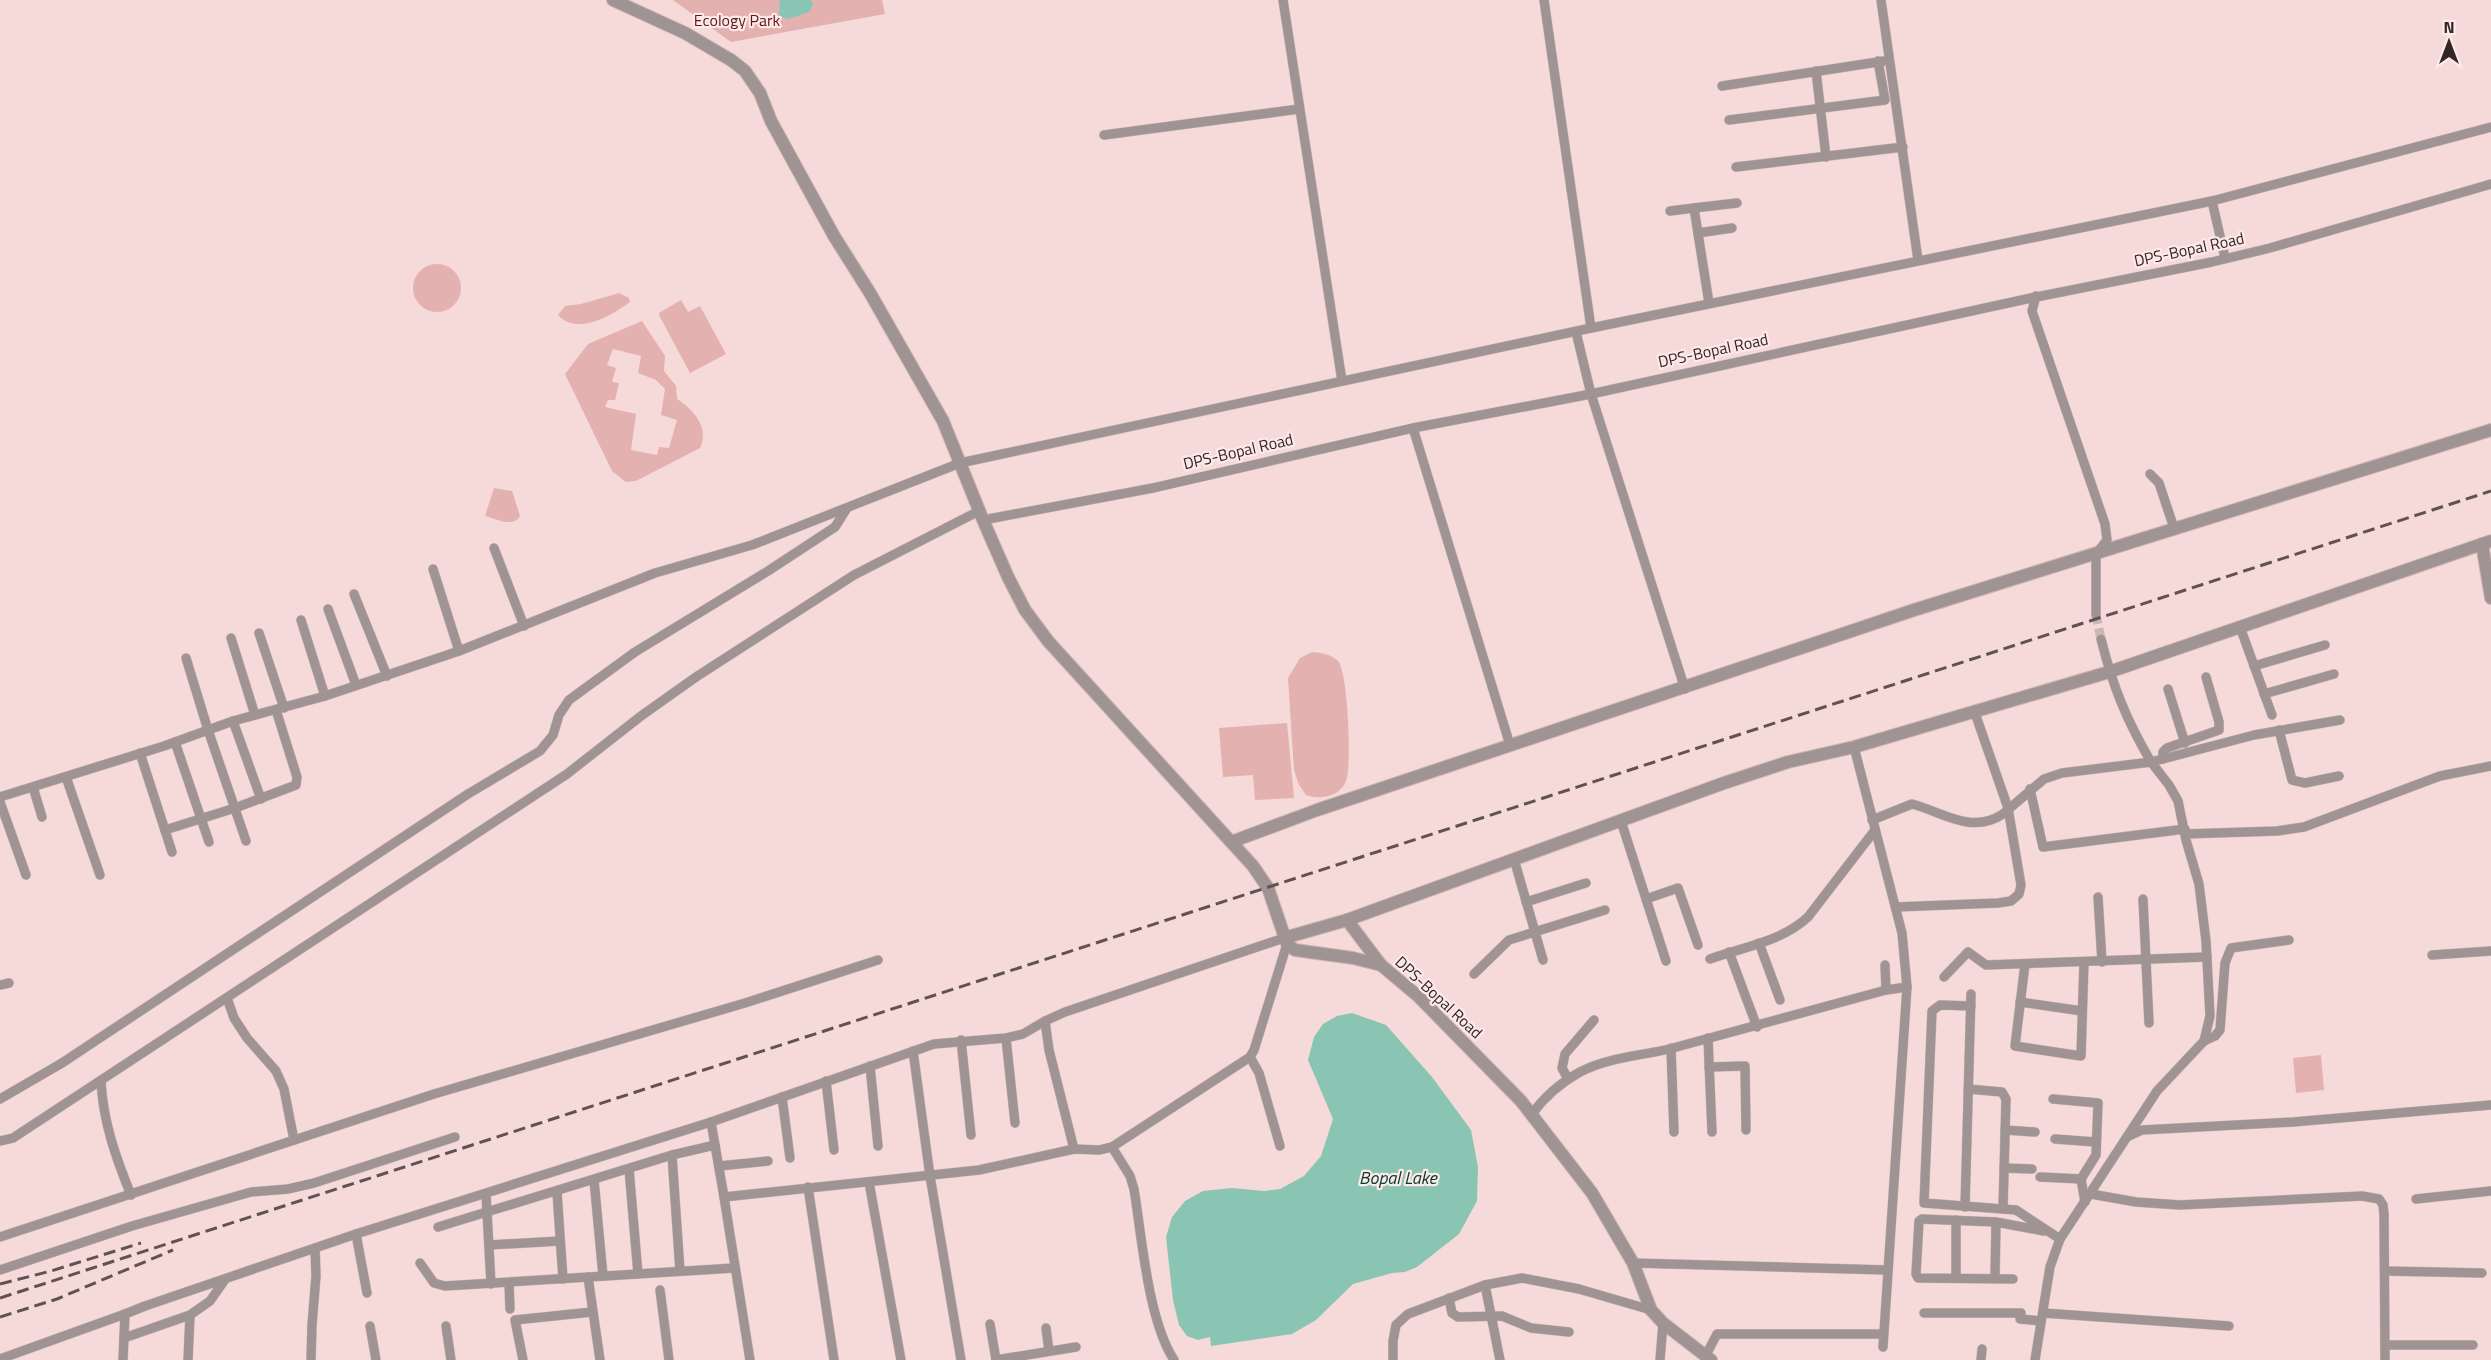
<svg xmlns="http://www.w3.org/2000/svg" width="2491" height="1360" font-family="'Titillium Web',sans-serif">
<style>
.green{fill:#e3b1af;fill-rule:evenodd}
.water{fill:#8ac5b4}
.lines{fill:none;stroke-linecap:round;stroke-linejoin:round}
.minor-tunnel{stroke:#ceb6b5;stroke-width:9;stroke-dasharray:9 4.5;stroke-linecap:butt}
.minor-casing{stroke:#ceb6b5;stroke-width:10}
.tertiary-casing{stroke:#ceb6b5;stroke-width:14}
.minor{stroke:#9f9493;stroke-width:9}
.tertiary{stroke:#9f9493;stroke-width:12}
.rail{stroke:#605251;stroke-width:3;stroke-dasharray:12 6;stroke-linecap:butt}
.labels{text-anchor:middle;stroke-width:4.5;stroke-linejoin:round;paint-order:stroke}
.park-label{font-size:16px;fill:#5b191d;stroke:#fee9e8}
.street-label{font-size:16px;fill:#302626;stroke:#fee9e8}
.water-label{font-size:18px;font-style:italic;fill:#063d31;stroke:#fee9e8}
</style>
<rect width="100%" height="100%" fill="#f5dad9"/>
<g class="green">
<polygon points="673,0 882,0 885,14 731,42"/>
<circle cx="437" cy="288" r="24"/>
<path d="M619,293L629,298L630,302C611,316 577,336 558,315L565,306L581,304Z"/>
<polygon points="681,300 688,312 700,306 726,354 690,373 659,315 659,313"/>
<path d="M642,321L665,356L664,371L676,386L677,399C693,409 710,428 700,448L636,481L626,482L612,471L565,374L588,344ZM613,349L641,356L638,373L656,380L665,389L661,415L677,420L669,448L659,447L657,455L631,450L636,414L605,407L608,400H615L619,383L612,382L616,368L607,365Z"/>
<path d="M494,488L512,491L520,516C513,528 497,519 485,516Z"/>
<path d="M1312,652C1322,653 1330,654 1338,661C1348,672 1352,766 1346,781C1340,797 1320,800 1306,795L1299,785L1294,770L1288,678L1300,658Z"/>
<polygon points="1287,723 1294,798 1255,800 1253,775 1223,777 1219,728"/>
<polygon points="2321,1055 2324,1090 2296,1093 2293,1058"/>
</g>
<g class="water">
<polygon points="780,0 811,0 813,5 809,12 788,19 779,16"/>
<polygon points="1352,1013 1386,1025 1432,1077 1471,1130 1478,1167 1477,1201 1459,1234 1417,1267 1405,1272 1392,1273 1353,1284 1316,1320 1292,1334 1211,1346 1210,1337 1198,1340 1187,1336 1179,1325 1173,1300 1166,1237 1172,1217 1185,1201 1203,1191 1232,1188 1264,1191 1280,1189 1304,1176 1321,1156 1333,1119 1308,1060 1314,1037 1323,1024 1337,1016"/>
</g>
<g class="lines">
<polyline class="minor-tunnel" points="2096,615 2101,639"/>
<g class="minor-casing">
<g id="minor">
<polyline points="1283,0 1342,381"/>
<polyline points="1544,0 1591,328 2212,201 2225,258"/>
<polyline points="1881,0 1918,260"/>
<polyline points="1816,71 1826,157"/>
<polyline points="1722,86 1884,61"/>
<polyline points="1729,120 1885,100 1878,61"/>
<polyline points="1104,135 1299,109"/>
<polyline points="1736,167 1903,147"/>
<polyline points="2212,201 2491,127"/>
<polyline points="1670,211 1694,208"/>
<polyline points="1698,233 1732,228"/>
<polyline points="2036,296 2032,311 2105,524 2107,540 2096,554 2096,615"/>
<polyline points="1709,303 1694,208 1737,203"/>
<polyline points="1576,332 1591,394 1685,689"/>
<polyline points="1413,428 1510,745"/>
<polyline points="2150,474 2159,483 2174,528"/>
<polyline points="983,520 1153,488 1413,428 1591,394 2031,298 2212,262 2270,248 2491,184"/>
<polyline points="494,548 524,626"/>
<polyline points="433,569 459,651"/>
<polyline points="354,594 387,676"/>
<polyline points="328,609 356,685"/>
<polyline points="301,620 325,696"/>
<polyline points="2240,627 2272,715"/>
<polyline points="259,633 284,708"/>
<polyline points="231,638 255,715"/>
<polyline points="186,658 208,730 246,841"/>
<polyline points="2254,666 2325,645"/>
<polyline points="2168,689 2185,743"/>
<polyline points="2264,694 2334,674"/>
<polyline points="233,721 261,799"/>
<polyline points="2279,730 2292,780 2305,783 2339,776"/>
<polyline points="175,742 209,842"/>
<polyline points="140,753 172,852"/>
<polyline points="2163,759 2163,752 2167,748 2219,730 2219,722 2206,677"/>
<polyline points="66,777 100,875"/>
<polyline points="33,787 42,817"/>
<polyline points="2030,789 2043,847 2185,829"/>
<polyline points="0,797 164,746 233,721 325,696 459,651 655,573 752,545 960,463 1591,328"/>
<polyline points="0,802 26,875"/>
<path d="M1872,820L1912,804C1943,812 1971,835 2003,814L2044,779L2062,773L2151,762C2126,719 2113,687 2101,639"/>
<polyline points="1621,821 1666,961"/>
<polyline points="165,830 235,808 296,785 297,777 276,710"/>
<polyline points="2185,834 2277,831 2304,827 2440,776 2491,766"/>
<polyline points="1514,859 1543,960"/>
<polyline points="2098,897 2102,962"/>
<polyline points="1646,899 1678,888 1698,945"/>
<polyline points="2143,899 2149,1023"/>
<polyline points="1526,902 1586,883"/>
<polyline points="1896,907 1998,903 2011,901 2019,894 2021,885 2008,808 1975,713"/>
<polyline points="1759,943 1780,1000"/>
<polyline points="1729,952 1757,1027"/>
<polyline points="2432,955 2491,951"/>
<path d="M1710,959C1743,947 1781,942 1808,917L1875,830"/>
<polyline points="2025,964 2015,1046 2081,1056 2084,962"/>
<polyline points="1885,965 1886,990"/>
<polyline points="1474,974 1509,940 1605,910"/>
<polyline points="1944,977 1968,952 1986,965 2207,957"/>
<polyline points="0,985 9,983"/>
<polyline points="227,998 234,1018 247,1038 276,1071 284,1089 294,1140"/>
<polyline points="2020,1002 2082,1011"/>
<polyline points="1971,1006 1940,1005 1932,1011 1924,1203 2016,1210 2060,1239"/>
<polyline points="1006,1038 1015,1123"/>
<polyline points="1708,1038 1712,1132"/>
<polyline points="961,1040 971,1135"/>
<polyline points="2204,1041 2215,1036 2220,1030 2225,963 2231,948 2289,940"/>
<polyline points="1671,1048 1674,1132"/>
<polyline points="913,1051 930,1176 961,1360"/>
<polyline points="1250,1057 1259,1073 1280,1146"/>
<polyline points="870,1066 878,1146"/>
<polyline points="1709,1067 1745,1066 1746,1130"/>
<polyline points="1568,1079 1562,1068 1565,1054 1594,1020"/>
<path d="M101,1081C103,1122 116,1158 131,1195"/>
<polyline points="826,1081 834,1150"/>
<polyline points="1968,1089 2002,1092 2006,1099 2003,1209"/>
<polyline points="782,1097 790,1158"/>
<polyline points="0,1099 62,1063 468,794 540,751 553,735 559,715 569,700 635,652 768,571 835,527 847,508"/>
<polyline points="2053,1099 2098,1103 2096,1155 2081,1179 2085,1202"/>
<path d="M1532,1114C1545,1096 1560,1083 1580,1072C1609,1057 1642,1056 1673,1048C1744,1029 1815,1010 1886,990L1907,987L1902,933L1854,747"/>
<polyline points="711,1122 724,1197"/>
<polyline points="2005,1130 2035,1132"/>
<polyline points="2127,1137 2142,1130 2293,1122 2491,1105"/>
<polyline points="2055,1139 2096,1142"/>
<polyline points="0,1141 13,1138 567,774 641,716 696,677 854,575 979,511"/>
<path d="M1112,1147L1130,1176L1134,1189C1142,1238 1148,1320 1174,1360"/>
<polyline points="1074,1149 1049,1050 1045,1021 1065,1012 1284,938"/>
<polyline points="672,1155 680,1271"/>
<polyline points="719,1166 768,1161"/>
<polyline points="2004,1168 2032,1169"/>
<polyline points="629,1169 638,1274"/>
<polyline points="2040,1177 2081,1179"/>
<polyline points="594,1180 603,1276"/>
<polyline points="869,1182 901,1360"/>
<polyline points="808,1187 834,1360"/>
<polyline points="557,1192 563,1279"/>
<polyline points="486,1194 491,1284"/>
<polyline points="2091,1194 2136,1202 2180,1205 2362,1196 2379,1199 2383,1205 2384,1214 2385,1360"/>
<polyline points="2416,1199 2491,1191"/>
<polyline points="1965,1207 1971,994"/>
<polyline points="438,1227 672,1155 715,1145"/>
<polyline points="356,1234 367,1293"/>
<polyline points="0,1237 434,1094 745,1003 878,960"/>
<polyline points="489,1245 560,1241"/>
<polyline points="420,1263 434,1283 445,1286 734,1268"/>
<polyline points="1633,1263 1887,1270"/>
<polyline points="0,1270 132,1226 251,1192 288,1189 314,1183 455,1137"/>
<polyline points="2386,1271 2482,1273"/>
<polyline points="588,1277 600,1360"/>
<polyline points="1956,1278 1956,1220"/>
<polyline points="1995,1278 1996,1222"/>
<polyline points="2013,1279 1918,1278 1916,1274 1919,1221 1922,1219 1996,1222 2044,1231"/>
<polyline points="509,1283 510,1309"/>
<polyline points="1485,1285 1500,1360"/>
<polyline points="660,1290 669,1360"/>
<polyline points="1449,1298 1452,1313 1458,1317 1502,1316 1531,1328 1569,1332"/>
<polyline points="1924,1313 2021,1313 2020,1319 2041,1321"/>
<polyline points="2043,1313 2229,1326"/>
<polyline points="990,1324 996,1360"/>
<polyline points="370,1326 376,1360"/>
<polyline points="446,1326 451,1360"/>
<polyline points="1046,1328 1049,1351"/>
<polyline points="124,1338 190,1315 210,1301 224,1281"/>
<polyline points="2385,1345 2473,1345"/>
<polyline points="1883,1347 1907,987"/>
<polyline points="1706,1355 1717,1334 1883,1334"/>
<polyline points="0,1359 125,1314"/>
<polyline points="123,1360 125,1314 145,1306 356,1234 711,1122 934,1044 1006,1038 1023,1034 1045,1021"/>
<polyline points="188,1360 190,1315"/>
<polyline points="311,1360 312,1325 316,1276 315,1248"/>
<polyline points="523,1360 515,1320 592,1312"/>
<polyline points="750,1360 724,1197 979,1170 1074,1149 1099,1150 1112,1147 1250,1057 1254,1050 1287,944"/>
<polyline points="996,1360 1076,1347"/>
<polyline points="1393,1360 1393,1341 1396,1325 1408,1314 1485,1285 1522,1278 1579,1289 1651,1310"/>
<polyline points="1660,1360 1663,1323"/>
<polyline points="1981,1360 1982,1349"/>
<polyline points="2035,1360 2050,1267 2060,1239 2157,1091 2204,1041 2210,1016 2206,941 2199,884 2186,840 2178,801 2169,785 2151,762 2254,735 2340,720"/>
</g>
</g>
<g class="tertiary-casing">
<g id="tertiary">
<polyline points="613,0 685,33 731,60 745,71 760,93 771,121 834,236 870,293 943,421 983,520 1008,577 1025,610 1048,641 1253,866 1268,888 1287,944 1295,950 1353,958 1381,965 1419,997 1521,1101 1592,1193 1633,1263 1651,1310 1663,1323 1711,1360"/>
<polyline points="2482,544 2491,598"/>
<polyline points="1231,842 1317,810 1914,610 2491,430"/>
<polyline points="1347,920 1381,965"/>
<polyline points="1284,938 1347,920 1724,783 1788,762 1854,747 2109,672 2491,541"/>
</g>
</g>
<use href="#minor" class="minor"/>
<use href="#tertiary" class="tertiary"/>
<g class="rail">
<polyline points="0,1284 51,1271 141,1243"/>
<polyline points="0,1298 2491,491"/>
<polyline points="0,1317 57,1299 173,1250"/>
</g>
</g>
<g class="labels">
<g class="park-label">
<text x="737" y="26">Ecology Park</text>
</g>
<g class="street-label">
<text transform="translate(2189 249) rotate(-12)" y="6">DPS-Bopal Road</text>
<text transform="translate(1713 350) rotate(-12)" y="6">DPS-Bopal Road</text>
<text transform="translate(1238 451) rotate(-13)" y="6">DPS-Bopal Road</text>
<text transform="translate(1439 997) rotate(43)" y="6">DPS-Bopal Road</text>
</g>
<g class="water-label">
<text x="1398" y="1184">Bopal Lake</text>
</g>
</g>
<g transform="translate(2449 42)" stroke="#fee9e8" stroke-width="4.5" paint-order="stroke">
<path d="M0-4.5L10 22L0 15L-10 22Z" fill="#302626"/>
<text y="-9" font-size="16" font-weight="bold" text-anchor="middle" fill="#302626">N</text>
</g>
</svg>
